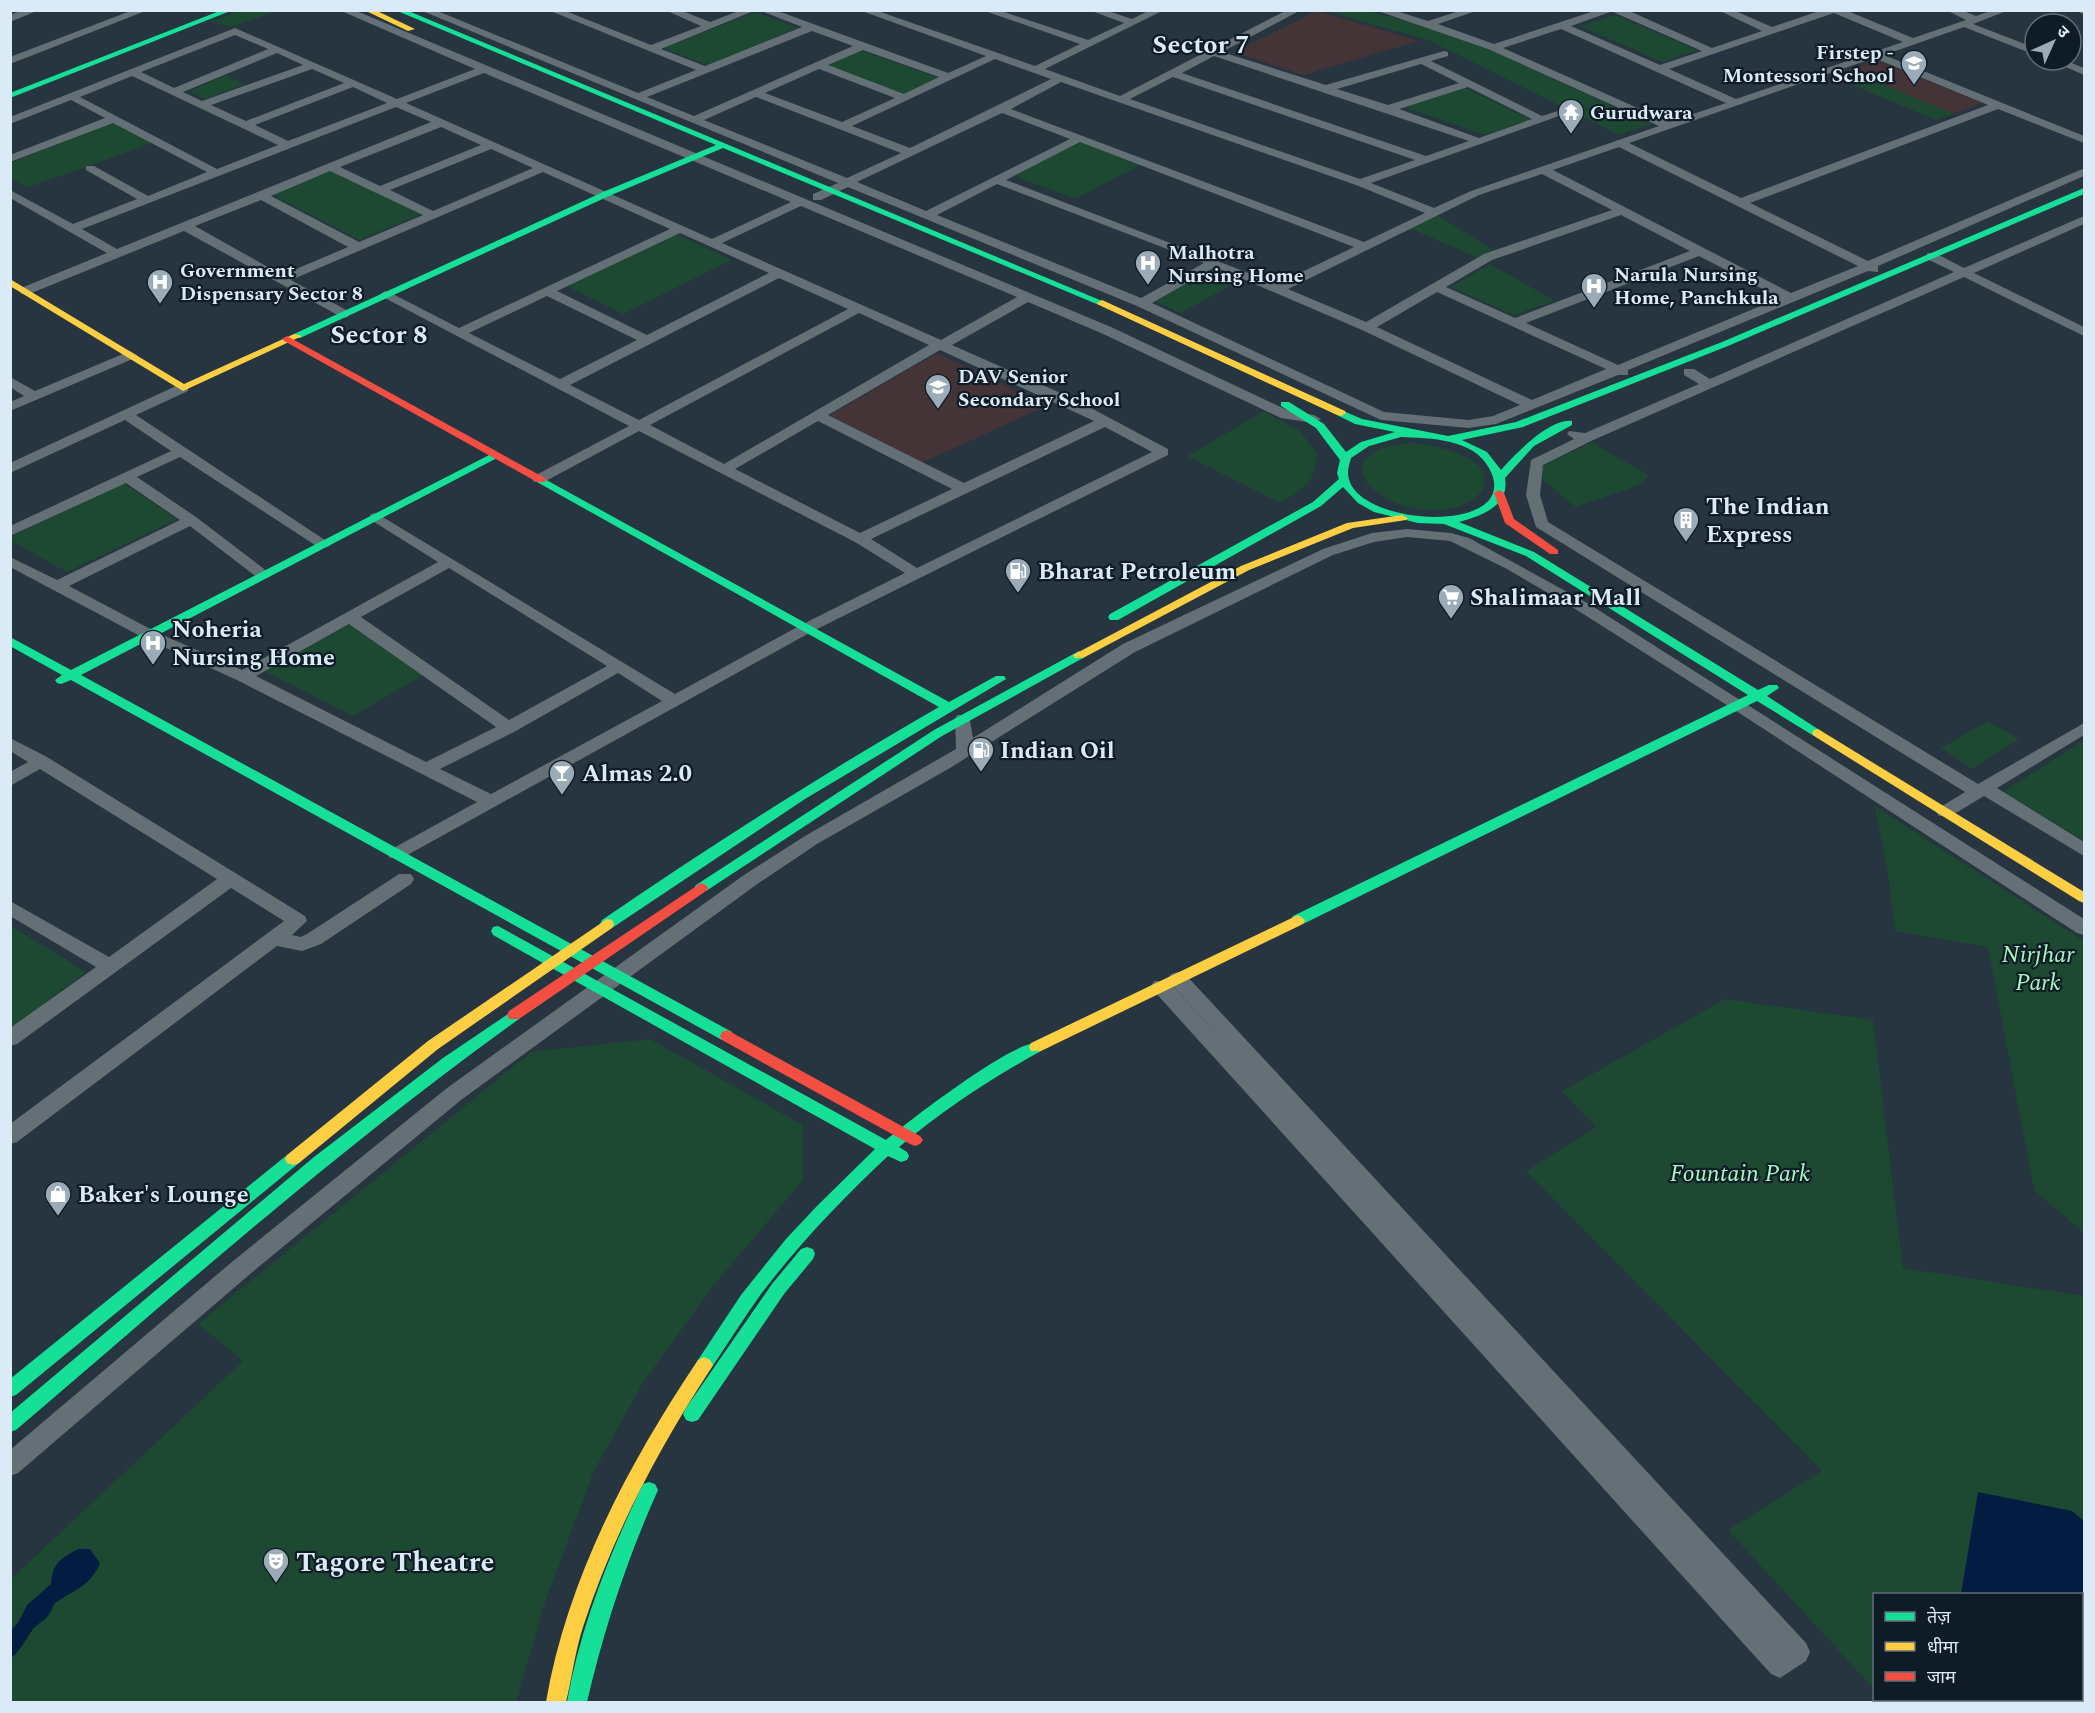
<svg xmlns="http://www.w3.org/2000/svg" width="2095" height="1713" font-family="Spectral,'Noto Sans Devanagari',serif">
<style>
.education{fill:#443437}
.green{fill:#1d4832}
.water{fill:#031d42}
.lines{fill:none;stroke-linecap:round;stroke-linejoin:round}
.street{fill:#646f76;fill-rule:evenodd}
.fast{fill:#16e098;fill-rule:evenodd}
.slow{fill:#ffcf43;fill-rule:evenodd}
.jam{fill:#f24e42;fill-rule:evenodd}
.labels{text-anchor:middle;stroke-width:4.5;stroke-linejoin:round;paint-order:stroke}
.far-poi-label{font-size:20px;font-weight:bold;fill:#daeaf7;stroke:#101c25;text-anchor:start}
.poi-label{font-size:24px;font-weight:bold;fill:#daeaf7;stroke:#101c25;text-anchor:start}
.park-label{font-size:24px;font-style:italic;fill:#a3f8c1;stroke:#101c25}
.far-district-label{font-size:26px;font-weight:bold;fill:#daeaf7;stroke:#101c25}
.near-poi-label{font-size:28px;font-weight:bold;fill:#daeaf7;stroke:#101c25;text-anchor:start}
</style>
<rect width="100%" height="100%" fill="#263540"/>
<g class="education">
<polygon points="1316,11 1318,11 1419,41 1303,75 1234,52"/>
<polygon points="1876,60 1982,103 1954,114 1848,70"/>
<polygon points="937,353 1048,405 922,463 830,415"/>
</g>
<g class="green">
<polygon points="240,10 277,10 277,11 231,27 211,22"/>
<polygon points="1326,11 1368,11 1427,26 1481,46 1652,124 1619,135 1428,40"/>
<polygon points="755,12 798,28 707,65 664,48"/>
<polygon points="1615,15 1697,50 1662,62 1580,26"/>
<polygon points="860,50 938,78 904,94 825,65"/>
<polygon points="1848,70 1954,114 1936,120 1831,76"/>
<polygon points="226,75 245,84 205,99 189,91"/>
<polygon points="1466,88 1531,120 1484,135 1404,107"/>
<polygon points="113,120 155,142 27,188 11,178 11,163"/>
<polygon points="1080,141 1140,165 1075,199 1014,176"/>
<polygon points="332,170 421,214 359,240 273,195"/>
<polygon points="1436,214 1498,253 1482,260 1407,227"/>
<polygon points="676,234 732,260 623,314 567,286"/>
<polygon points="1216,263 1247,276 1181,313 1151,299"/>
<polygon points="1490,264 1555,301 1514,315 1451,287"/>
<path d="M1264,411L1300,431L1317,453C1314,485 1306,487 1280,503L1187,456Z"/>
<polygon points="1592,442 1648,475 1643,484 1576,507 1543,480 1539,467"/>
<path d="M1408,443C1428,443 1500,456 1482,490C1475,502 1460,507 1447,509C1378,519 1317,452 1408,443Z"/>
<polygon points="124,483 177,519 67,572 11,541 10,537"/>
<polygon points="351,624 425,674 353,716 264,671"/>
<polygon points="1988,721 2019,739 1972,769 1941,748"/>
<polygon points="2084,740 2084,841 2003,792"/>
<polygon points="1875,806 2084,941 2084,1233 2034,1190 1988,947 1895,931 1888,874"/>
<polygon points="10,925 86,972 11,1028 10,1028"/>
<polygon points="1725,999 1873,1020 1903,1268 2084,1296 2084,1702 1887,1702 1884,1700 2082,1700 2082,1594 1874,1594 1874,1689 1728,1530 1822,1471 1526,1171 1596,1127 1562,1091"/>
<polygon points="650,1039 803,1125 803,1180 714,1285 642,1384 593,1473 545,1603 516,1702 11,1702 11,1579 243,1361 198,1324 531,1052"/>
</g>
<g class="water">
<polygon points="1978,1492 2072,1511 2084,1521 2084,1649 2082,1649 2082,1594 1961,1594"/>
<path d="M78,1549H90L100,1563C91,1586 73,1590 54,1604C47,1624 41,1618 31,1632C24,1642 21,1650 11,1658V1631L19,1621L27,1605L51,1584C52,1564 61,1558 78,1549Z"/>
</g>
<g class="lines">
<g class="street">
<polygon points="23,10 39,10 10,22 10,15"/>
<polygon points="133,10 148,10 10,64 10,57"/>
<path d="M339,10H354L1111,327L1289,411L1314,415L1321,419L1314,423L1281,418L1101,333L1028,302L952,345L1074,399L1168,449V455L813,631L402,858H390L387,854L390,850L477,802L237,680L144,638L10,567V557L57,580L180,520L126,483L10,536V526L171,451L125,420L10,473V463L178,385H188V391L136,415L331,544L328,547H318L180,457L137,477L196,517L268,572L271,575L268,578H258L190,526L69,586L156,632L242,670L438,562L371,520L369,517L371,514L376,513L675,694L801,625L905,573L855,542L639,431L544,482H534L532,479L534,476L629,426L379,295L385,291L389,292L459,328L670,229L543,172L291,280L348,311V317L343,318L184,231L29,294H21V288L107,253L10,198V190L73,224L137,199L86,170V166H94L148,196L207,172L113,123L10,162V155L105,118L71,100L10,124V117L235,28L397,99L475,69ZM235,35L268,49L174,88L141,72ZM277,53L303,65L202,101L183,92ZM312,69L344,83L246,121L211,105ZM484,73L791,202L712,239L406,103ZM132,76L278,145L217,169L80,97ZM353,87L387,103L288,141L255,125ZM396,107L431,122L117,249L82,229ZM441,127L481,145L380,186L340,167ZM491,149L533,168L433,211L390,190ZM330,171L423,215L359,242L271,196ZM261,200L348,247L282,275L195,226ZM801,206L1017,297L941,340L722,243ZM680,233L769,273L647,335L557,291ZM779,278L848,309L639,420L570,385ZM547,296L637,340L560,379L469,333ZM859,313L929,345L724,464L650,425ZM940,350L1094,421L964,483L828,415ZM818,421L952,489L860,533L735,469ZM1105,427L1152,452L917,568L871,539ZM449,568L607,666L509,720L361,617ZM349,624L496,727L426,762L256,676ZM618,673L662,701L491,794L440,769L514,732Z"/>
<path d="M420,10H435L638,93L696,70L548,10H563L651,45L701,26L665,10H680L710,22L741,10H756L661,49L705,66L802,27L759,10H775L948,73L986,56L859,10H875L1035,66L1080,44L982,10H998L1088,40L1124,23L1089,10H1105L1132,19L1150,10H1164L1045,69L1120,96L1287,10H1301L1222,52L1326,85L1444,51L1448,52V56L1431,61L1542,116L1564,109L1570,112L1371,183L1434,208L1471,191L1659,126L1488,49L1375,10H1393L1428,21L1462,10H1479L1438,24L1494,44L1597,10H1627L1712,48L1762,31L1718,10H1733L1772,27L1822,10H1845L1913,38L1966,20L1946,10H1961L1976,16L1993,10H2009L1973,24L2035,48V55L1964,27L1884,55L2084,136V143L1998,109L1750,203L1868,261L2080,170L2084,169V176L1878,266V272L1868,271L1628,370V375H1618L1496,424L1469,428L1381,420L1137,306L848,187L821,200H813V194L838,183ZM1613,11V12L1702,51L1660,65L1571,26ZM1834,13L1903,42L1736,99L1669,69ZM1561,29L1726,103L1669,122L1503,48ZM812,31L853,46L694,116L647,97ZM863,50L939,77L904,94L828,65ZM1214,56L1469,141L1426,156L1182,73ZM1874,58L1988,105L1741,198L1629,143ZM995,59L1051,79L910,148L852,126ZM1421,64L1459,83L1388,105L1337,89ZM819,69L895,98L842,122L765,93ZM1173,77L1415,160L1360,179L1130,99ZM1061,82L1356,185L1425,213L1364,242L1011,109ZM1468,87L1532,119L1479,138L1399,109ZM756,97L901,153L847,178L704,120ZM1002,113L1070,139L926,211L857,182ZM1080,142L1354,247L1277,284L1006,180ZM1619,147L1858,266L1791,293L1553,170ZM1542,174L1612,210L1484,254L1366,322L1288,289L1479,195ZM997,184L1204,263L1141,298L937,215ZM1621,215L1690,251L1515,318L1446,287L1492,260ZM1699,256L1780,298L1618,365L1526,323ZM1215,267L1362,330L1520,405L1493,416L1469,420L1384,412L1152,303ZM1437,292L1606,369L1532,400L1377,327Z"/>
<polygon points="2078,10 2084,10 2084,14 2080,13"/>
<polygon points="2050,60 2064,60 2084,68 2084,75"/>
<polygon points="2084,216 2084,224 1974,273 2084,327 2084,336 1964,277 1591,441 1543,465 1540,495 1548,522 1978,784 2084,723 2084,735 1997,788 2084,842 2084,856 1984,796 1951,816 1939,816 1936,812 1939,808 1965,792 1536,527 1526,495 1531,460 1574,439 1567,434 1569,431 1585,433 1699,384 1684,375 1684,369 1694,369 1710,379 1954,272 1927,259 1927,253 1935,253 1964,268"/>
<polygon points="130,351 137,355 135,358 10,411 10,402 24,396 10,387 10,377 35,391"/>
<polygon points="1407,529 1451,533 1469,538 1589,604 2084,919 2084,935 2077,933 1733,709 1577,610 1507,569 1450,541 1407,537 1374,542 1333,555 1135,652 950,768 817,844 756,885 461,1100 249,1275 18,1473 10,1476 10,1450 233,1261 447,1088 744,875 805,836 956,749 955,719 957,715 969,715 973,738 1123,644 1323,549 1372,533"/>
<polygon points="10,738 47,757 305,916 307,921 292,935 301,937 307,934 399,874 411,874 414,879 411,884 321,944 302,951 277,946 17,1142 10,1144 10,1124 284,921 231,888 17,1044 10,1046 10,1028 96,967 10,916 10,901 109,957 217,879 40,769 10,786 10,772 28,762 10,751"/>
<polygon points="1178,972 1185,974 1806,1643 1810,1652 1806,1661 1780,1678 1771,1674 1154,991 1151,986 1154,981 1168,981 1235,1054 1171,984 1168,979 1171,974"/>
</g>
<g class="fast">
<polygon points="222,10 233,10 10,98 10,93"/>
<polygon points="395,10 406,10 1107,303 1099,305 723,148 609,196 300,338 294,338 294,334 603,192 716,145"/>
<path d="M2084,188V194L1728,346L1523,427L1462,440L1487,452L1501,470C1515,454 1550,418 1572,421V425L1534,446L1505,478C1510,506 1481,516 1459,522L1534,552L1758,690L1769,685H1777L1779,688L1767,696L1824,733L1822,736H1814L1757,701L1303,924H1293L1291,920L1293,916L1748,695L1526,556L1444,524L1418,523L1374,512L1358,503L1343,487L1321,506L1118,620H1110L1108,617L1110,614L1313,502L1339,479L1337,473L1340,460L1316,428L1281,406V402H1289L1324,424L1346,452L1361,442L1395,432L1355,424L1337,415L1336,413L1341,410L1362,419L1448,436L1516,422L1722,342ZM1401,437C1430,438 1474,439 1489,468C1527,537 1347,528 1348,472C1348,468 1350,462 1351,458L1369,446Z"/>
<polygon points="495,452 500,455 499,457 81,675 732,1032 734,1036 732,1040 722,1040 71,680 61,684 57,683 55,680 62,675 10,646 10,637 71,670"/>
<path d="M541,477L949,702L996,676H1004L1006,679L805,799L612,928H602L600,924L602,920C712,845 824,773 939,707L537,482V478Z"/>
<polygon points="1079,651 1085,655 1083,658 942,736 706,891 696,891 694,888 696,885 934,730"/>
<path d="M498,926L886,1140C908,1122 1018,1036 1041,1043L1043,1047L1041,1051C990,1079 943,1110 899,1147L907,1152L909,1156L907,1160L901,1162L888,1156C842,1199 799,1244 761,1294C743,1319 727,1345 710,1370L704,1373L698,1370L695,1365L698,1360L741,1295L786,1239L817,1206L875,1149L493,935L491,931L493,927Z"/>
<path d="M514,1010L519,1011L521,1015L519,1019C343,1145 181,1289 16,1430L10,1432V1413L314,1157L443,1058Z"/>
<polygon points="293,1153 299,1155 301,1159 299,1163 16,1395 10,1397 10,1379 287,1155"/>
<polygon points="807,1247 813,1249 815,1254 813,1259 784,1294 698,1420 692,1422 686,1420 683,1414 686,1408 772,1284 801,1249"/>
<path d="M649,1482L655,1484L658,1490C627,1559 604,1629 587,1702H567C580,1627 610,1553 643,1484Z"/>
</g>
<g class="slow">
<polygon points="364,10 375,10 415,29 408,31"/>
<polygon points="10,279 184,384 294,334 302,336 183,391 10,286"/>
<polygon points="1102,300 1345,411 1346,413 1341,416 1337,415 1099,305 1097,303"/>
<polygon points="1402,515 1408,518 1406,520 1353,528 1249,570 1083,658 1075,658 1073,655 1241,566 1347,523"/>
<polygon points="1818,729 2084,892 2084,903 2079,901 1814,736 1812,733 1814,730"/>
<polygon points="1298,915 1305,920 1303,924 1041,1051 1031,1051 1029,1047 1031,1043"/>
<polygon points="607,919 612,920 614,924 612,928 438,1049 299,1163 293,1165 287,1163 285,1159 287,1155 428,1041"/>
<path d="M704,1357L710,1360L713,1365L710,1370C657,1451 613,1535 583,1627C575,1652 572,1677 566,1702H546C567,1579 629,1463 698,1360Z"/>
</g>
<g class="jam">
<polygon points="287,336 545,478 546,480 545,482 537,482 284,341 282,339"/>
<polygon points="1499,490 1504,493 1514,519 1558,550 1558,554 1550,554 1505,523 1494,493"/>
<polygon points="701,883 706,885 708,888 706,891 519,1019 509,1019 507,1015 509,1011"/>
<polygon points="727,1030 920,1136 923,1140 920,1144 915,1146 910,1144 722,1040 720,1036 722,1032"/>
</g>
</g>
<defs>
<g id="school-pin" transform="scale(1.35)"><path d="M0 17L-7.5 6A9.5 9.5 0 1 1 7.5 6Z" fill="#9babb7" stroke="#101c25"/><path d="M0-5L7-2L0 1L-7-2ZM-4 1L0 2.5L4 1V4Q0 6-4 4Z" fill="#fff"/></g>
<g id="temple-pin" transform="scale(1.35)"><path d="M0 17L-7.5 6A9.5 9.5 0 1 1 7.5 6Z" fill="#9babb7" stroke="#101c25"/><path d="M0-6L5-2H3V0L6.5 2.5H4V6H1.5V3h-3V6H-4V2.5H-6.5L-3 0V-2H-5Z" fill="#fff"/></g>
<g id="hospital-pin" transform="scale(1.35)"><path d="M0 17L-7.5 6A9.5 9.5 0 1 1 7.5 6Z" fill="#9babb7" stroke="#101c25"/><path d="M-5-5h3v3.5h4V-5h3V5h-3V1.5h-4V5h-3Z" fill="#fff"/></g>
<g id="building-pin" transform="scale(1.35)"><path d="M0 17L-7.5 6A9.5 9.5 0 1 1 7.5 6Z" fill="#9babb7" stroke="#101c25"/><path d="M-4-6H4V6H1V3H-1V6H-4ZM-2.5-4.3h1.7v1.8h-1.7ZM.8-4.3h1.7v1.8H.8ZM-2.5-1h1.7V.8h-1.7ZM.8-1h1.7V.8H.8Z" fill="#fff"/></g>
<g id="fuel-pin" transform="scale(1.35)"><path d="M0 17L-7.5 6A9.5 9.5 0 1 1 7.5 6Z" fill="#9babb7" stroke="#101c25"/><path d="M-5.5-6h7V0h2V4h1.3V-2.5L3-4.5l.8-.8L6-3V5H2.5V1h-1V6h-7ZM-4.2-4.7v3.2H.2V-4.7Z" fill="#fff"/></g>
<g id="supermarket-pin" transform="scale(1.35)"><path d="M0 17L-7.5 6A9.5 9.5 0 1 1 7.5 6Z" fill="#9babb7" stroke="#101c25"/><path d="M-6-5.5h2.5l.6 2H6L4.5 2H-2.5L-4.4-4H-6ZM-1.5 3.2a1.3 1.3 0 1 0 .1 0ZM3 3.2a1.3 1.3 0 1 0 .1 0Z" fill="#fff"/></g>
<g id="bar-pin" transform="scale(1.35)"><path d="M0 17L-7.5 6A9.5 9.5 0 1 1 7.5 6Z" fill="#9babb7" stroke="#101c25"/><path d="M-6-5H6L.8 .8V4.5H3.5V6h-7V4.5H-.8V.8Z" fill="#fff"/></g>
<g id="shop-pin" transform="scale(1.35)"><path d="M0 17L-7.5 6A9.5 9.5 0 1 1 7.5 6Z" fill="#9babb7" stroke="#101c25"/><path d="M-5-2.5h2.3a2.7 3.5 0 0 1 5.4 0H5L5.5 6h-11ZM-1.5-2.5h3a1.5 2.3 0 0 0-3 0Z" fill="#fff"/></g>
<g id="theatre-pin" transform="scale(1.35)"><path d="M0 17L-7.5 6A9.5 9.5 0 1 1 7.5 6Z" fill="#9babb7" stroke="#101c25"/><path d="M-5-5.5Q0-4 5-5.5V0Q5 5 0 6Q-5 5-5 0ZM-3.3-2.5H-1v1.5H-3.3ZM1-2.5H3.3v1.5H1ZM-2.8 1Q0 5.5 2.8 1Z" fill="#fff"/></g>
</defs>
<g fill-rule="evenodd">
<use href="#school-pin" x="1914" y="63"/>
<use href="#temple-pin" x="1571" y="112"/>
<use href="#hospital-pin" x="1148" y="263"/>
<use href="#hospital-pin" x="160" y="282"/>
<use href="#hospital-pin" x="1594" y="286"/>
<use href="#school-pin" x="938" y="387"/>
<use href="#building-pin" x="1686" y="520"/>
<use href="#fuel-pin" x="1018" y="571"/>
<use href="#supermarket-pin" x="1451" y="597"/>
<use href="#hospital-pin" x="153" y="643"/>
<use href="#fuel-pin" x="981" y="750"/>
<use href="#bar-pin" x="562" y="773"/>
<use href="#shop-pin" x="58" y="1194"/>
<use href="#theatre-pin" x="276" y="1561"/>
</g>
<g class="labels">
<g class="far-poi-label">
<text x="1894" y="59" text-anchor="end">Firstep -<tspan x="1894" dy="23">Montessori School</tspan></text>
<text x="1590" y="119">Gurudwara</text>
<text x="1168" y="259">Malhotra<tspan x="1168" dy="23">Nursing Home</tspan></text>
<text x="180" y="277">Government<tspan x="180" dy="23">Dispensary Sector 8</tspan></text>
<text x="1614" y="281">Narula Nursing<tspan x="1614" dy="23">Home, Panchkula</tspan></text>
<text x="958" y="383">DAV Senior<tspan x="958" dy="23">Secondary School</tspan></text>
</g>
<g class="poi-label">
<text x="1706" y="514">The Indian<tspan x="1706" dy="28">Express</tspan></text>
<text x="1038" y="579">Bharat Petroleum</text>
<text x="1470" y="605">Shalimaar Mall</text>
<text x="172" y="637">Noheria<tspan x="172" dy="28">Nursing Home</tspan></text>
<text x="1000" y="758">Indian Oil</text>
<text x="582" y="781">Almas 2.0</text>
<text x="78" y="1202">Baker's Lounge</text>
</g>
<g class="park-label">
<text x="2038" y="962">Nirjhar<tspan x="2038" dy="28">Park</tspan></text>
<text x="1740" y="1181">Fountain Park</text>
</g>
<g class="far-district-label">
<text x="1201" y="53">Sector 7</text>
<text x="379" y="343">Sector 8</text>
</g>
<g class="near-poi-label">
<text x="296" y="1571">Tagore Theatre</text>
</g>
</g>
<rect width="2095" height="1713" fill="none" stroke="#daeaf7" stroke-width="24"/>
<rect x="1873" y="1593" width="210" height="108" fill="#101c25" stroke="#616e79" stroke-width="1.5"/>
<rect x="1885" y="1612" width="30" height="9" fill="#16e098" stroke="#616e79" stroke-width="1.5"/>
<text x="1927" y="1623" font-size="18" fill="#daeaf7">तेज़</text>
<rect x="1885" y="1642" width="30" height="9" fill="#ffcf43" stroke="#616e79" stroke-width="1.5"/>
<text x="1927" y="1653" font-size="18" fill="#daeaf7">धीमा</text>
<rect x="1885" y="1672" width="30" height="9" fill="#f24e42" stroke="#616e79" stroke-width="1.5"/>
<text x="1927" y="1683" font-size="18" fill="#daeaf7">जाम</text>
<g transform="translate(2053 42) rotate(45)"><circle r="28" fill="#101c25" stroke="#616e79" stroke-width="1.5"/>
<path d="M0-4.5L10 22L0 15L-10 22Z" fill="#9babb7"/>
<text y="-9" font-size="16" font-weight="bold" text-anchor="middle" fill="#daeaf7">उ</text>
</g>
</svg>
